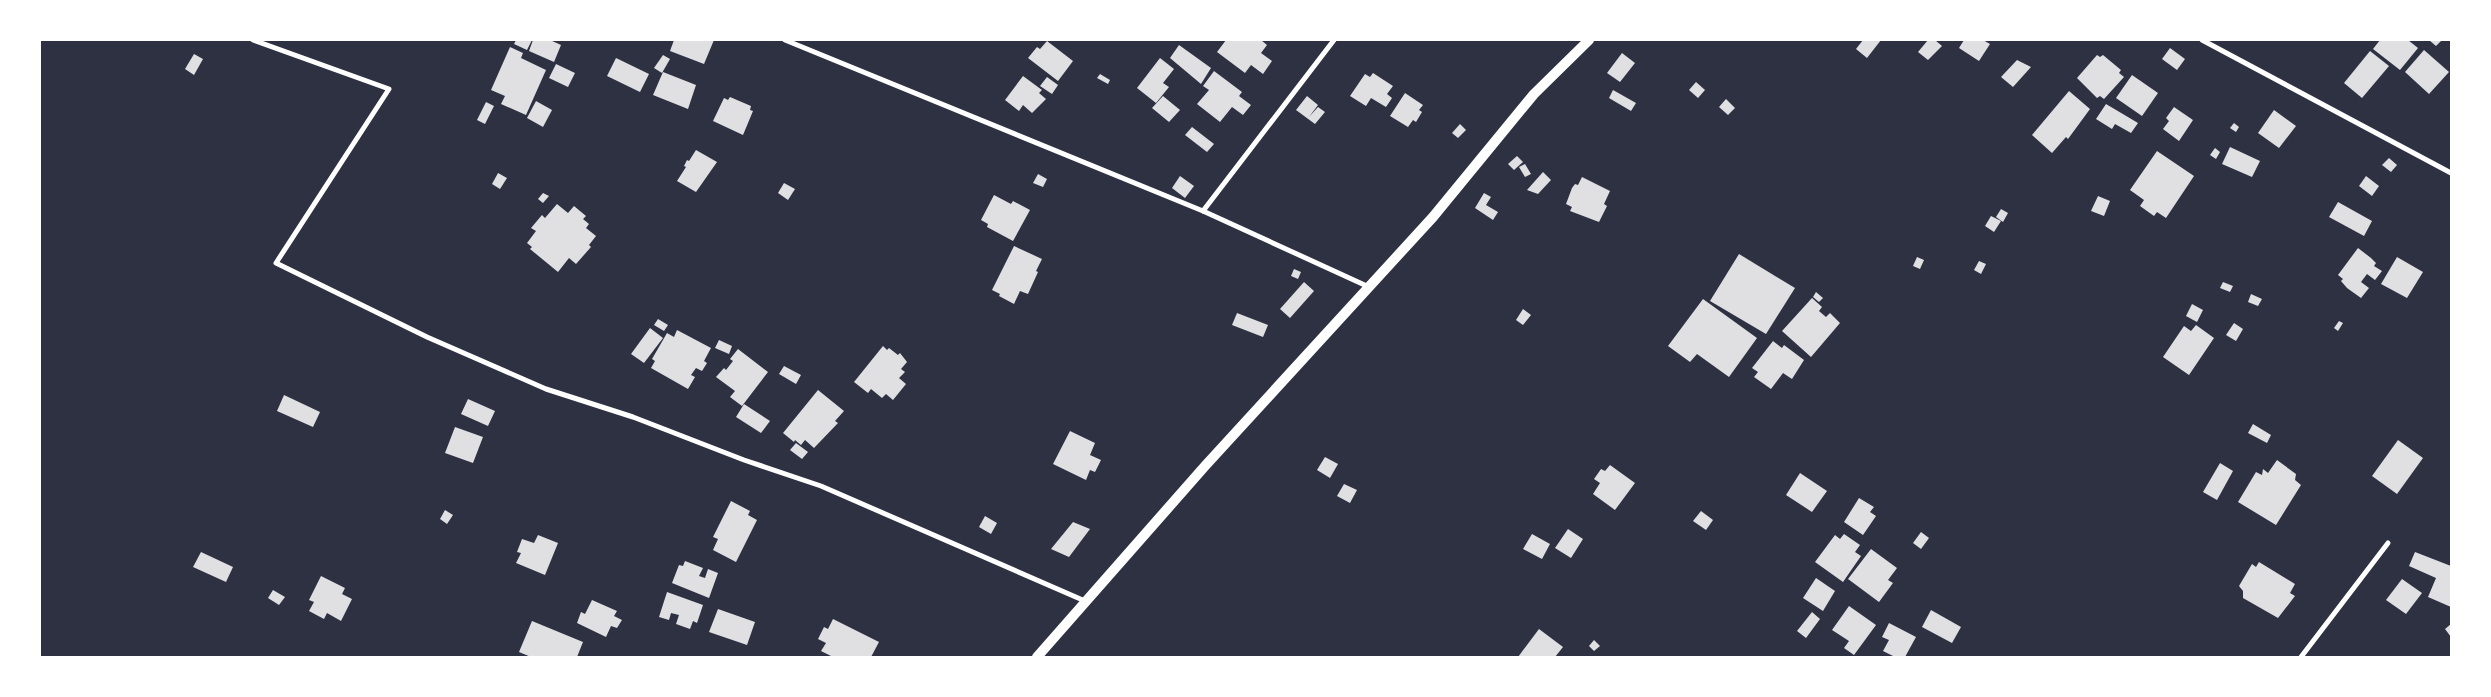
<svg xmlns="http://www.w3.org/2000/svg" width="2491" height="697" font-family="'Nunito Sans',sans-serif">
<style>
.building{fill:#e0e0e3}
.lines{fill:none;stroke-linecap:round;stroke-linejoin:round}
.minor{stroke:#fff;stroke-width:5}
.secondary{stroke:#fff;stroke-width:10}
</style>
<rect width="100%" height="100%" fill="#2d3142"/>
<g class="building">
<polygon points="516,40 532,40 527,50 514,44"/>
<polygon points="533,40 550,40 561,45 554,62 529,51"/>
<polygon points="674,40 714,40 704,64 670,51"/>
<polygon points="1226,40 1261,40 1267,45 1261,53 1272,61 1263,74 1251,65 1245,73 1217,52"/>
<polygon points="1863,40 1881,40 1867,58 1856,49"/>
<polygon points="1928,40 1935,40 1942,46 1928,60 1918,52"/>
<polygon points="1964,40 1983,40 1990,44 1979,61 1959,48"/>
<polygon points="2380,40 2408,40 2418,48 2400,70 2373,49"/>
<polygon points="2429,40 2442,40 2436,46"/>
<polygon points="1047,41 1073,61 1058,81 1028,58 1037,47 1040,49"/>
<polygon points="1179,45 1211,68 1201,84 1170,58"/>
<polygon points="510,47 523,53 521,58 546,70 526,115 501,104 505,96 491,90"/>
<polygon points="2170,48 2185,59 2177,70 2162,59"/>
<polygon points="2424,50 2449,72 2429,94 2405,72"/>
<polygon points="2370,51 2389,66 2362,98 2344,83"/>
<polygon points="1622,53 1635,63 1620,82 1607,73"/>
<polygon points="194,54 203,59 194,75 185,69"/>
<polygon points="663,55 670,59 662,73 654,68"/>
<polygon points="2097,55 2100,57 2103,55 2121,70 2119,73 2124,77 2104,99 2100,96 2097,98 2077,78"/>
<polygon points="616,58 649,74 640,92 607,76"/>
<polygon points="1160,58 1174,69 1163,83 1169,87 1156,103 1137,88"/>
<polygon points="2017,60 2031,67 2013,87 2001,77"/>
<polygon points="556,64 575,73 568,87 549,78"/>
<polygon points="1214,71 1242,92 1239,96 1251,105 1243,115 1232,107 1220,122 1197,104 1209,90 1203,86"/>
<polygon points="663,72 696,85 688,109 653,95"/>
<polygon points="1373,73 1393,86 1387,94 1392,98 1386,107 1371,98 1366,106 1350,96 1365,74 1370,77"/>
<polygon points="1100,74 1110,80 1108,84 1097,78"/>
<polygon points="2132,75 2158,93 2142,116 2116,98"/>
<polygon points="1023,76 1042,90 1039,93 1046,99 1032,113 1023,105 1019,111 1005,100"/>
<polygon points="1047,77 1058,85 1052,94 1040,86"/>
<polygon points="1696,82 1705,90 1698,98 1689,90"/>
<polygon points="1613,90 1636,103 1631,111 1609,98"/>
<polygon points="2069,91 2090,109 2068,139 2066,137 2052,153 2032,135"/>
<polygon points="1405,93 1423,105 1419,110 1422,112 1416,122 1413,120 1408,127 1390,116"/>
<polygon points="1163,96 1180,110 1169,122 1152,108"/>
<polygon points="1307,96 1318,105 1309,117 1318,107 1325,112 1315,124 1296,110"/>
<polygon points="730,97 751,106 750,110 753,111 743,135 713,121 724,98 728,100"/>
<polygon points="1726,99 1735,108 1728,115 1719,107"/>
<polygon points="536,101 552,110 543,127 527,118"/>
<polygon points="486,102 494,106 485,124 477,120"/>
<polygon points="2106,104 2138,123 2131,133 2115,124 2112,129 2096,119"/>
<polygon points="2174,107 2193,120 2179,141 2163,129 2169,121 2166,118"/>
<polygon points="2274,110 2296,126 2279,148 2258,133"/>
<polygon points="2234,123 2239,127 2236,132 2230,128"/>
<polygon points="1460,124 1466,130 1458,138 1452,133"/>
<polygon points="1192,127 1214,144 1207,152 1185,135"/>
<polygon points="2230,147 2260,161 2252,177 2222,164"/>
<polygon points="2215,148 2220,152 2216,159 2210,155"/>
<polygon points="696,150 717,162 696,192 677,181 686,167 684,166 687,160 689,161"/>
<polygon points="2157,151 2194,176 2166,218 2157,212 2154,216 2140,206 2144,200 2130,190"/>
<polygon points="1517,156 1523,162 1514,170 1508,164"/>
<polygon points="2389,158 2397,165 2391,172 2382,165"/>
<polygon points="1525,164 1531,174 1525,177 1519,167"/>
<polygon points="1543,172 1551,180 1538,194 1527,190"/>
<polygon points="498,173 507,178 500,189 492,184"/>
<polygon points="1038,174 1047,179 1043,187 1033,183"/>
<polygon points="1180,176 1194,186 1185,198 1172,188"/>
<polygon points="2366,176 2379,186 2372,196 2359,186"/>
<polygon points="1582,177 1610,191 1604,204 1607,206 1599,222 1570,211 1572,207 1566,204 1572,188 1575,184 1578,185"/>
<polygon points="784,183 795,189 788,200 778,193"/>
<polygon points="543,193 549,196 543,203 538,199"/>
<polygon points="1484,193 1491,197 1486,205 1498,212 1493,220 1475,208"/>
<polygon points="994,195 1011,204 1013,201 1030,210 1013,241 987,227 988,224 981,220"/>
<polygon points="2098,196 2110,201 2104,216 2091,211"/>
<polygon points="2338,202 2372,221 2364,236 2329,217"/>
<polygon points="557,204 568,213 574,206 586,216 583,219 589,224 586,228 596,236 589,245 591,247 576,264 569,258 558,272 530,249 532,247 527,243 536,231 531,228 542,215 545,218"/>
<polygon points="2001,209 2008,213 2003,222 1996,217"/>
<polygon points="1991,216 2001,221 1994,232 1985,226"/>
<polygon points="1014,246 1042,259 1036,271 1038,272 1028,294 1020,291 1014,304 999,296 1000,294 992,290"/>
<polygon points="2358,248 2371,258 2376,263 2374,266 2382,271 2375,280 2367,274 2361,282 2369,288 2361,298 2347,288 2341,281 2343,279 2338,275"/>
<polygon points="1739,254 1795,288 1766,334 1710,301"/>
<polygon points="1917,257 1924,260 1920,269 1913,266"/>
<polygon points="2397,257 2423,272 2407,298 2381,284"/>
<polygon points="1979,261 1986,264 1981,274 1974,270"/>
<polygon points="1294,269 1301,272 1298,279 1291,276"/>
<polygon points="1304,282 1314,291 1290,318 1280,309"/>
<polygon points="2223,282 2233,286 2230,292 2220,288"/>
<polygon points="1816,292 1823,298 1819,302 1813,297"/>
<polygon points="2251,294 2262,299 2258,306 2248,302"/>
<polygon points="1812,298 1822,307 1819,311 1826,317 1830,313 1840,323 1811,357 1782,331"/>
<polygon points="1703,299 1757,338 1729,377 1697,354 1690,362 1668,346"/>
<polygon points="2192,304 2203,310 2197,322 2186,316"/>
<polygon points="1523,309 1531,315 1523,325 1516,320"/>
<polygon points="1237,313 1268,325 1263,337 1232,325"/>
<polygon points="658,319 668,325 664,331 654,325"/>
<polygon points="2339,321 2343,323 2338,331 2334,328"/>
<polygon points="2234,323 2243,329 2236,341 2226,335"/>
<polygon points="2196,325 2214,338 2189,375 2163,357 2184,326 2191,331"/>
<polygon points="650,328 663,338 644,363 631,354"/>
<polygon points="677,330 711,348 704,361 707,363 702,371 696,368 691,375 695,377 688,389 651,368 655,361 652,359 667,333 674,337"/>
<polygon points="719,340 732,346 729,354 715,348"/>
<polygon points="1773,341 1782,348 1784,345 1804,360 1792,379 1783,373 1771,389 1754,377 1758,372 1752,368"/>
<polygon points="883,346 887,350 889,348 898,355 900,353 907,362 901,369 905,372 899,378 906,384 893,400 886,394 882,398 871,389 868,393 854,382"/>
<polygon points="738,349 768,372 742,406 730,397 735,391 716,377 724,368 726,370 733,361 730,359"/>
<polygon points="784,366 801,375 796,384 779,374"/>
<polygon points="818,390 844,411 835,421 838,423 814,448 805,440 801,445 795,440 794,442 783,433"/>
<polygon points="284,395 320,412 313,427 277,411"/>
<polygon points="468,399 495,411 488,426 461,414"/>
<polygon points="744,404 770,421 761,433 736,417"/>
<polygon points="2253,424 2271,435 2267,443 2248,433"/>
<polygon points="455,427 483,437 473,463 445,453"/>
<polygon points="1070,431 1095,443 1090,455 1101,460 1095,472 1090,470 1086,480 1053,464"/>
<polygon points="2398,440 2423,458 2397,494 2372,476"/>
<polygon points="796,443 808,452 802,459 790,450"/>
<polygon points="1325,457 1338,464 1330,478 1317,470"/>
<polygon points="2277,460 2296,474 2295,480 2301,485 2276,525 2238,502 2256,472 2262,475 2263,469 2268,473"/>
<polygon points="2220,463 2233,471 2217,500 2203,492"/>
<polygon points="1610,465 1635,483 1615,510 1593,494 1600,483 1594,479 1601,469 1605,471"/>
<polygon points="1800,473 1827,491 1812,512 1786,495"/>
<polygon points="1344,484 1357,490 1350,503 1337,496"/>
<polygon points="1859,498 1874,507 1870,512 1876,516 1863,535 1844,522"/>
<polygon points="731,501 750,511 748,515 757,520 736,562 713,550 718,539 713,537"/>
<polygon points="445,510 453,515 447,524 440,519"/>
<polygon points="1701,511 1713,520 1706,530 1693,521"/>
<polygon points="985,516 997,523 991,534 979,527"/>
<polygon points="1073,522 1090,529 1069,557 1051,549"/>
<polygon points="1568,529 1583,539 1571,558 1555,548"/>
<polygon points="1921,532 1929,538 1921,549 1913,543"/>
<polygon points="1532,534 1550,544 1542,559 1523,549"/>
<polygon points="1844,534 1860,545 1855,552 1861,556 1843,582 1815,562 1835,535 1840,539"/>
<polygon points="538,535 558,543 545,575 516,563 521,553 517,552 522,539 534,543"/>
<polygon points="1871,549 1897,568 1888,580 1893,583 1879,602 1848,579"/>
<polygon points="201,552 233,567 226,582 193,567"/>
<polygon points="2415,552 2451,566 2451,607 2428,597 2436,578 2409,566"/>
<polygon points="685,561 703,568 699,576 705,578 708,569 718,573 709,598 672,583 679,565 683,566"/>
<polygon points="2259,562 2295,584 2290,593 2295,596 2278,618 2243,598 2243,591 2239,586 2252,564 2256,567"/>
<polygon points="321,576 345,588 342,594 352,599 341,621 327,613 324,619 309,611 314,602 309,600"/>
<polygon points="1816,578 1835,591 1823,611 1803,598"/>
<polygon points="2402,579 2422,593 2406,614 2386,600"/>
<polygon points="273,590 285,597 279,605 268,598"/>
<polygon points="667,592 703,605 697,623 693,621 690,629 676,624 679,615 671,613 669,620 659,617"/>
<polygon points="592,600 617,611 614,616 622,620 617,628 611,626 606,637 577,623 581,612 585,614"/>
<polygon points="1849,606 1876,625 1854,655 1844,648 1849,641 1832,630"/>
<polygon points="718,609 755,622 747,645 709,632"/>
<polygon points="1931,610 1961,627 1952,643 1922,627"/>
<polygon points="1812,612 1820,619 1806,638 1797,631"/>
<polygon points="833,619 879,642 871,657 833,657 821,651 826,643 818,639 824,627 828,629"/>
<polygon points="532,621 583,642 577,657 531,657 519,652"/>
<polygon points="1889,623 1916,637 1905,657 1895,657 1883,651 1889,640 1882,637"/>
<polygon points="2451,624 2451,637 2445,629"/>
<polygon points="1539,629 1563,647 1555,657 1518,657"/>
<polygon points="1594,640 1600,646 1594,651 1589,646"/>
</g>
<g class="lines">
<g class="minor">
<polyline points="253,40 389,89 276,263 427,337 546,389 633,417 744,460 821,486 1085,601"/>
<polyline points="785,40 1203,211 1369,287"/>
<polyline points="2202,40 2451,173"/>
<polyline points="1203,211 1334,40"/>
<polyline points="2301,657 2388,543"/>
</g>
<polyline class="secondary" points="1037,657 1205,466 1433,217 1534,94 1589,40"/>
</g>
<rect width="2491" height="697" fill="none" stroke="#ffffff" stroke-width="82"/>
</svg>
